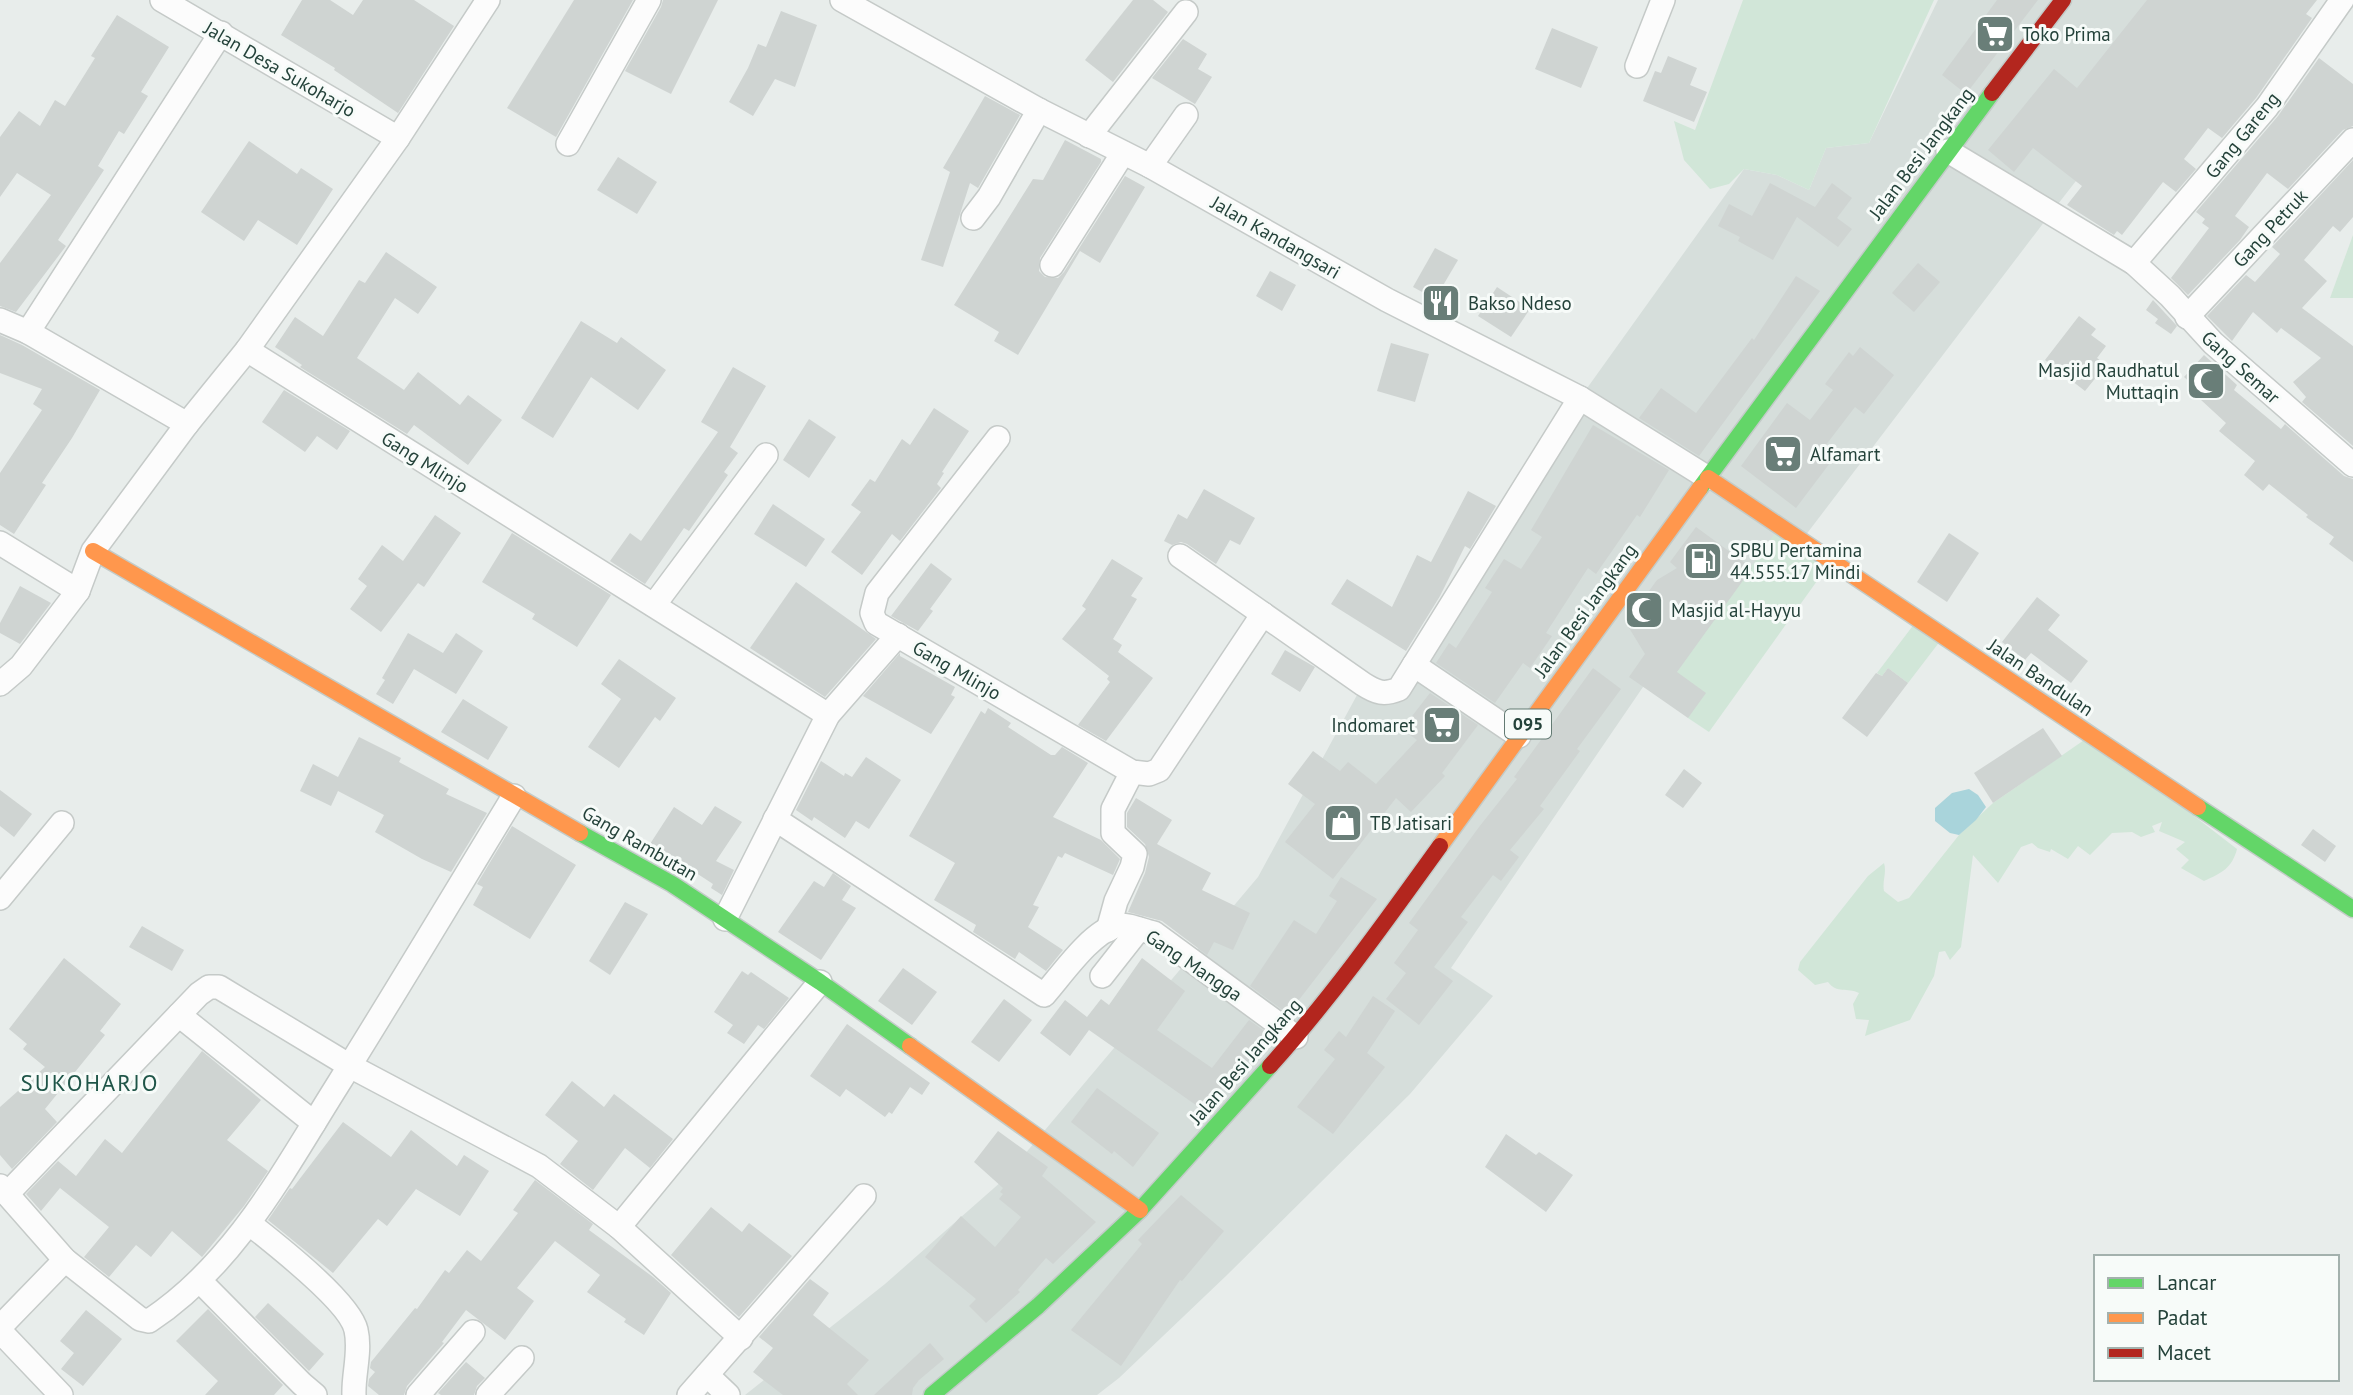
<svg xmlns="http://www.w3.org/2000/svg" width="2353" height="1395" font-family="'PT Sans',sans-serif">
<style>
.built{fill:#d6dedb}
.green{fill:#d1e6d8}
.water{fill:#a9d4db}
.building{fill:#cfd4d2}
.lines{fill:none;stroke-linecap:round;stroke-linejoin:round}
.street-casing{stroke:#c5cac8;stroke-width:26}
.fast-casing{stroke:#c3cbc8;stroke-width:19}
.slow-casing{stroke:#c3cbc8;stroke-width:19}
.jam-casing{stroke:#c3cbc8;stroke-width:19}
.street{stroke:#fcfcfc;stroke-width:23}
.fast{stroke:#63d668;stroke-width:16}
.slow{stroke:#ff974d;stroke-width:16}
.jam{stroke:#b3261e;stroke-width:16}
.labels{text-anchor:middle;stroke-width:6;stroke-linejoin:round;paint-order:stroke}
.shield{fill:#f7fbf9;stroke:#637a73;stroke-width:2}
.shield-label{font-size:18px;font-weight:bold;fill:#24423a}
.poi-label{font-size:19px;fill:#24423a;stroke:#f7fbf9;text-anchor:start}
.street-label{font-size:19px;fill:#24423a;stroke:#f7fbf9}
.quarter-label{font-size:23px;letter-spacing:2px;fill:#1f5548;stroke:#f7fbf9}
</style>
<rect width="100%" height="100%" fill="#e8edeb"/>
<polygon class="built" points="1938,0 2217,0 2051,213 1802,540 1677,672 1706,693 1643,687 1451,968 1493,996 1410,1094 1227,1275 1119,1378 1097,1395 745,1395 885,1284 1002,1181 1258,877 1363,684 1386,694 1580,398 1744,169 1777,175 1809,190 1826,148 1869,143"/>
<g class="green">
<polygon points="1743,0 1934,0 1869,143 1826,148 1809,190 1777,175 1744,169 1729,184 1710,189 1684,160 1674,121 1695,130"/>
<polygon points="2353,235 2353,298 2330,298"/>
<polygon points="1780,526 1832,560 1709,732 1688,718 1677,672"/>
<polygon points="1918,619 1944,636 1908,683 1888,668 1882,676 1877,673"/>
<path d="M2090,736L2237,849C2232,868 2222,873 2204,881L2181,868L2189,860L2176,849L2185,842L2159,831L2162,822L2152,826L2155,832L2141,837L2132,832L2112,833L2090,855L2078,846L2068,859L2051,849L2050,852L2038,848L2032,843L2021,847L1998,883L1973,855L1961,947L1950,960L1945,951L1939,952L1934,976L1910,1020L1865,1036L1869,1020L1856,1019L1853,1004L1859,993C1847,987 1837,994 1828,982L1815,985L1798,970L1800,962L1868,876L1884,863C1887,873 1882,881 1884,891L1898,902L1909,898L1959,835L1993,803Z"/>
</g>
<polygon class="water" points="1969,789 1978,795 1986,807 1976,820 1959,835 1950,833 1935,821 1935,808 1952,793"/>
<g class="building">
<polygon points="302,0 330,0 353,15 363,0 414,0 454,26 398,113 334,70 335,68 281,35"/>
<polygon points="574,0 633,0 556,137 507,108"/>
<polygon points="663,0 718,0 671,94 625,71 661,7"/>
<polygon points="1133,0 1153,0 1168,12 1113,82 1085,60"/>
<polygon points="1997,0 2038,0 1966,94 1942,75"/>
<polygon points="2147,0 2317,0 2306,14 2312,18 2256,98 2222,138 2208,128 2184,159 2196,169 2176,192 2163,182 2122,235 2117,231 2114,235 2067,205 2082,186 2033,148 2014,172 1988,150 2054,69 2077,88"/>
<polygon points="781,11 817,25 795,87 775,79 753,116 729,102 748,68 758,44 766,47"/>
<polygon points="117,15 169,47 141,92 148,96 124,134 119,131 98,166 104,170 58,240 66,246 16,312 0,306 0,263 51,195 17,173 0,197 0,137 19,111 40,126 55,100 65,106 95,58 91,56"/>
<polygon points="1552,28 1598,47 1581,88 1535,69"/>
<polygon points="1183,39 1207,54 1198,69 1212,77 1195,104 1152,78"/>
<polygon points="1668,56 1697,68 1690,85 1707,92 1694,122 1643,101 1655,71 1661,73"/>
<polygon points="2319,58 2353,84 2353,126 2343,130 2288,189 2267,173 2235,216 2249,227 2240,240 2188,295 2171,278 2209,228 2202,223 2205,219 2196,212 2278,116"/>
<polygon points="985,96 1020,115 978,188 970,183 943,267 921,260 950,172 943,168"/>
<polygon points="1065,140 1101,159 1101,162 1040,258 1039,271 1045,277 1058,278 1064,272 1125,176 1145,187 1100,263 1080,251 1018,355 994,341 999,332 954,305 1033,179 1043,180"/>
<polygon points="249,141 297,174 301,168 333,189 297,245 258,220 244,241 201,212"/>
<polygon points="618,157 657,182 637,214 597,190"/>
<polygon points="2353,160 2353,217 2340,232 2333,226 2304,260 2327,281 2302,308 2353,346 2353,446 2302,402 2306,397 2293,382 2321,358 2281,328 2277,333 2253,312 2232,341 2207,316 2246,275 2255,282 2280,254 2272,247"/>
<polygon points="1770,183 1815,207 1832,183 1852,198 1837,218 1852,229 1838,247 1797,217 1773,260 1738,241 1740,237 1718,226 1729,204 1752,216"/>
<polygon points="1435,248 1458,260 1435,299 1413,287"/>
<polygon points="386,252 437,287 418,314 395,298 357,358 404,390 418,372 460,405 468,395 502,420 468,465 414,425 407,434 300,367 302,365 275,347 295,317 323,336 359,280 365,283"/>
<polygon points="1918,263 1940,282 1914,312 1892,293"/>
<polygon points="1270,271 1296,285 1282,311 1256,296"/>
<polygon points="1796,276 1820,291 1699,456 1639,418 1661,388 1696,413 1752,338 1754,340"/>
<polygon points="1497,287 1530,309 1511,337 1478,316"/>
<polygon points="2153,300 2177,326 2171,334 2155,323 2158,319 2146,310"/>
<polygon points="2079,316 2096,329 2091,335 2106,346 2097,358 2106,365 2085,391 2045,360"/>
<polygon points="581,321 617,343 621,337 666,370 638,410 591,377 553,438 521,418"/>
<polygon points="0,335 22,345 100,390 72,438 42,483 46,485 14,534 0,525 0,473 42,410 33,404 42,389 0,373"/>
<polygon points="1391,343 1429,354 1415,402 1377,391"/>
<polygon points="1860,347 1894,375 1864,414 1855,407 1819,454 1830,463 1796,508 1741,466 1787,403 1810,420 1833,390 1825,384 1849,352 1853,356"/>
<polygon points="2204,355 2237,385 2234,390 2281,429 2285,424 2344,476 2353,479 2353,562 2329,544 2334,537 2306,517 2308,515 2269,484 2263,491 2244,475 2255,461 2219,431 2226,423 2188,388 2192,384 2184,377"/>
<polygon points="733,367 766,386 730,447 738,453 724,472 728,475 689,531 684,528 645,584 610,561 630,533 641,541 718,432 701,422"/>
<polygon points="284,390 350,431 337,450 317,436 305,452 262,422"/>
<polygon points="934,408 969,431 942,472 944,473 937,484 941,488 900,541 892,534 862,575 831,552 861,512 851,505 870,479 875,482 902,439 910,445"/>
<polygon points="809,419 836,437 809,478 783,460"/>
<polygon points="1593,425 1669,470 1640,517 1637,515 1596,574 1588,568 1546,633 1552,636 1530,668 1523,663 1495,703 1436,663 1449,643 1456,648 1492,592 1485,588 1504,559 1521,569 1542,537 1531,530"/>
<polygon points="1204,489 1255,518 1240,545 1230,540 1216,564 1187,544 1181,542 1172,545 1164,541 1178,514 1187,519"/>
<polygon points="1468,491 1496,506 1470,549 1465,546 1440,596 1406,651 1331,604 1347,579 1392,607 1417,555 1431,562"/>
<polygon points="773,504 825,539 806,567 754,534"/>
<polygon points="435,515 461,533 424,587 418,583 381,632 350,609 367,586 358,579 382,545 403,561"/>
<polygon points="1696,527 1752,568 1677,672 1706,693 1688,718 1629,677 1645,654 1626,623 1657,580 1677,568 1670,562"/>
<polygon points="512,533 611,595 577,647 532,619 535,614 482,582"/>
<polygon points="1949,533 1979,553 1947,602 1917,582"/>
<polygon points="1112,559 1143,578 1131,596 1137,599 1113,639 1122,645 1118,652 1153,678 1106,741 1078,725 1110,682 1107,679 1109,676 1062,639 1086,609 1082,606"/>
<polygon points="931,563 952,579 930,609 933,611 918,631 891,616"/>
<polygon points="796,582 876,639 825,697 750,648"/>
<polygon points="20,586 51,603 20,644 0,633 0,623"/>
<polygon points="2037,597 2060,615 2048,630 2088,661 2071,683 2031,653 2025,660 2002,642"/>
<polygon points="408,633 443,653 456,633 483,651 456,694 414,669 393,704 376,694 385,680 382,678"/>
<polygon points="1285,650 1315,667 1300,692 1271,674"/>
<polygon points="900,653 900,656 955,687 951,695 955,697 931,734 863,696"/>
<polygon points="619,659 676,698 660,721 655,717 619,768 588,747 621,699 601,684"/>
<polygon points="1593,668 1621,689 1577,749 1580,751 1540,806 1544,809 1510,850 1519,857 1501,881 1493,875 1461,917 1468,922 1434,967 1453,981 1419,1025 1386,999 1406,973 1394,963 1418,930 1409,923 1479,827 1517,779 1514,777"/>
<polygon points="1888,668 1908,683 1867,737 1842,718 1876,673 1882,676"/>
<polygon points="1430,693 1478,725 1442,773 1445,776 1411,812 1396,798 1333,879 1285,842 1315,804 1288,784 1313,751 1340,771 1348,762 1376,784 1417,740 1402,729"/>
<polygon points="463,699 508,727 488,760 441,732"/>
<polygon points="988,708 1011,723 1008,727 1051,755 1055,755 1062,747 1088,763 1053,817 1101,840 1120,859 1113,875 1065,853 1062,858 1058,856 1033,905 1039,907 1028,927 1063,950 1046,971 1019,952 1015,959 973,932 976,925 934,900 955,863 909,836 981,711 985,714"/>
<polygon points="2043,728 2062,756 1993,803 1974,773"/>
<polygon points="359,737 401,758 399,762 449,789 446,794 487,813 451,872 422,859 375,832 384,815 338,791 331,806 300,791 313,764 338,777"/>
<polygon points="866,757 901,780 869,829 856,821 845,838 814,817 812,821 796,810 821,761 844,776 845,773 852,777"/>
<polygon points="1684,769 1702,783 1683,808 1665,795"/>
<polygon points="0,790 32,814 14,837 0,826"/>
<polygon points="1136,798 1172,820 1157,844 1211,873 1202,890 1250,913 1233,950 1214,942 1207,955 1162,921 1128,912 1145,873 1149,857 1145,844 1127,827 1127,813"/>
<polygon points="715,806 742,822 716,861 734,870 722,895 711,888 713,884 681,863 679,867 654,853 657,848 650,844 674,807 702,825"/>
<polygon points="512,826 576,865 530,939 473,905 483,887 477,884"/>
<polygon points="2313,829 2336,846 2325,862 2301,845"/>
<polygon points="833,873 851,886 842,900 856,908 821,960 778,932 814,881 824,887"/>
<polygon points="1341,877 1377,899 1288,1014 1250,986 1294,920 1316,934 1337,901 1329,896"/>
<polygon points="625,902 648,914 610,975 589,961"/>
<polygon points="142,926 184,950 172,971 129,947"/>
<polygon points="64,958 121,1004 100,1031 105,1035 45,1109 57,1122 12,1169 0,1155 0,1107 45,1067 23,1049 27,1044 9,1029"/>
<polygon points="1142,958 1185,991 1157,1030 1212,1068 1249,1020 1270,1035 1247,1062 1245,1061 1203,1110 1089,1030 1070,1056 1040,1033 1065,1000 1087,1017 1101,999 1109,1005"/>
<polygon points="903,968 937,992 912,1025 878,1001"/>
<polygon points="742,971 748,975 751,972 789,998 764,1029 758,1025 744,1044 727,1033 733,1025 714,1012"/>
<polygon points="1373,996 1395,1011 1367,1053 1385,1067 1333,1134 1297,1107 1335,1059 1324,1050 1339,1031 1346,1037"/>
<polygon points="1004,999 1032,1020 999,1062 971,1042"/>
<polygon points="847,1024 930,1083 922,1095 910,1087 892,1114 889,1112 885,1117 846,1089 840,1097 810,1076"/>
<polygon points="202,1051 261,1100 227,1140 268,1171 244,1206 202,1257 172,1231 151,1257 136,1245 109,1277 84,1257 109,1227 60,1188 41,1211 26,1194 58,1161 76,1176 105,1139 122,1153"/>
<polygon points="572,1081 604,1107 614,1094 673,1139 650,1168 625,1148 593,1190 560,1164 578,1141 545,1115"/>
<polygon points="1097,1088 1159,1133 1133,1167 1114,1151 1112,1154 1071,1122"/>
<polygon points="343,1122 391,1157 411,1130 457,1166 464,1155 489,1171 460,1216 416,1189 387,1226 378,1219 333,1273 268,1220 290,1188 292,1189"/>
<polygon points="998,1131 1048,1167 1042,1176 1096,1222 1053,1264 1046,1258 1018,1290 1020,1292 986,1323 969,1306 976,1299 925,1257 961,1216 995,1247 1021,1217 999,1199 1003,1194 1000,1192 1003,1188 974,1162"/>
<polygon points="1506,1134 1536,1155 1539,1152 1573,1175 1546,1212 1485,1167"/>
<polygon points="535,1180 593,1224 589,1230 653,1277 671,1293 644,1335 624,1322 626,1319 587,1292 600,1275 555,1241 517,1288 534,1301 505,1340 466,1310 442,1342 444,1343 407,1386 404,1395 379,1395 368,1386 369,1379 375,1372 370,1368 371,1362 415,1308 417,1309 445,1270 449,1273 467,1250 481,1261 518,1213 513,1210"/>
<polygon points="1181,1195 1224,1231 1182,1281 1180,1280 1121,1366 1071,1330 1142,1244 1138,1240"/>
<polygon points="711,1207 742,1232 749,1223 792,1256 739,1317 671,1255"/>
<polygon points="810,1279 829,1293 813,1315 869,1360 847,1384 858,1395 783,1395 753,1372 773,1348 759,1337"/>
<polygon points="268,1303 324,1354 309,1371 255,1317"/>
<polygon points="208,1309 283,1385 274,1395 205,1395 218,1381 176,1341"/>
<polygon points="86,1310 122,1339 83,1386 61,1369 74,1353 60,1341"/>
<polygon points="930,1343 944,1359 919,1380 913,1388 912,1395 874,1395"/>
<polygon points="466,1362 485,1378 477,1386 474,1395 441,1395 438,1393"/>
</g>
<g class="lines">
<g class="street-casing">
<g id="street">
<polyline points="162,0 398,138"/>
<polyline points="842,0 1039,110 1150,166 1387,300 1580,398 1708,478"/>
<polyline points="1637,66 1663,0"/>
<polyline points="1089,136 1186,12"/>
<polyline points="568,144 649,0"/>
<polyline points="1948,151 2134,263 2170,296 2213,343 2353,465"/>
<polyline points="1150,166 1186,115"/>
<polyline points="973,218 989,197 1039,110"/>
<polyline points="2134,263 2267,107 2342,0"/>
<polyline points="1052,265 1123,153"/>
<polyline points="2187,317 2353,140"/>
<polyline points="0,320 28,332 187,424"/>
<polyline points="28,332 221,33"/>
<polyline points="247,350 828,715"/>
<polyline points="998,438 877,593 872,613 876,623 1132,772 1149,774 1159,770 1263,614"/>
<polyline points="0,543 78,591"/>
<path d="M1180,556L1363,684C1377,693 1384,695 1399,689L1580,398"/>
<polyline points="654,605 766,455"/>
<polyline points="1414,665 1519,736"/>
<polyline points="0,684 21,666 78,591 93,551 187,424 247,350 398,138 488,0"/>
<path d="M775,819L1044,995C1061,976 1091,932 1116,926C1127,923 1143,931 1154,933L1296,1037"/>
<polyline points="0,898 62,823"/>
<polyline points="725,919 828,715 898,635"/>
<polyline points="1108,930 1116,901 1132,867 1135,854 1113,833 1113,809 1132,772"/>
<polyline points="1102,976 1139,929"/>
<polyline points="179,1015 314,1123"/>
<path d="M0,1186L65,1260L140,1319L149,1321C235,1264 283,1172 337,1086C397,990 455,893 514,796"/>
<polyline points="7,1194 199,994 209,987 219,987 350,1066 539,1166 619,1227 741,1338"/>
<path d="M250,1224C274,1243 350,1302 356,1330C361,1351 353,1375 354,1395"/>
<polyline points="619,1227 820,982"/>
<polyline points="200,1281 302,1384 315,1395"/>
<polyline points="0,1327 65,1260"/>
<polyline points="0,1331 61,1395"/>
<polyline points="707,1375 728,1395"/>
<polyline points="418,1395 473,1332"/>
<polyline points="488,1395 522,1358"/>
<polyline points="689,1395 864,1196"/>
</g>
</g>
<g class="fast-casing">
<g id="fast">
<polyline points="1700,488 1992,93"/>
<polyline points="2198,807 2353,909"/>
<polyline points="580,833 672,884 820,982 910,1046"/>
<polyline points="932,1395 1038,1306 1140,1210 1270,1066"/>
</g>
</g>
<g class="slow-casing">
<g id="slow">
<polyline points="1708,478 2198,807"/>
<polyline points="93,551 580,833"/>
<polyline points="1440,846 1700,488"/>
<polyline points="910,1046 1140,1210"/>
</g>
</g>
<g class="jam-casing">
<g id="jam">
<polyline points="1992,93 2063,0"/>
<path d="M1270,1066C1332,997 1386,921 1440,846"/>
</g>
</g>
<use href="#street" class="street"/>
<use href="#fast" class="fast"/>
<use href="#slow" class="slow"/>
<use href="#jam" class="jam"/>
</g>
<defs>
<g id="supermarket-square" transform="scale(2.0125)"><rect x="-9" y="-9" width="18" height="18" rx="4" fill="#697e78" stroke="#f7fbf9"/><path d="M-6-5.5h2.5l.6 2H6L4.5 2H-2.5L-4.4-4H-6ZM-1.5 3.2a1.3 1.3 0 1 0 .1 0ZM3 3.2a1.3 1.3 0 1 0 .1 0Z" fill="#fff"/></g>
<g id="restaurant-square" transform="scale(2.0125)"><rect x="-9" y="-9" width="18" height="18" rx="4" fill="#697e78" stroke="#f7fbf9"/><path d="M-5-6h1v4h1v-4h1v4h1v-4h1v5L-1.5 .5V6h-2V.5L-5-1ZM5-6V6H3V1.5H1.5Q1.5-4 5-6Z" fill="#fff"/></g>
<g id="mosque-square" transform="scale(2.0125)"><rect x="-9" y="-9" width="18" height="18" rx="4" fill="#697e78" stroke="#f7fbf9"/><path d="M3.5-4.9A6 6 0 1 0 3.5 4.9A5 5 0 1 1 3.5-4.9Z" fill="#fff"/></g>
<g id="fuel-square" transform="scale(2.0125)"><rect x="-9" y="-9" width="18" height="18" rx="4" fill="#697e78" stroke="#f7fbf9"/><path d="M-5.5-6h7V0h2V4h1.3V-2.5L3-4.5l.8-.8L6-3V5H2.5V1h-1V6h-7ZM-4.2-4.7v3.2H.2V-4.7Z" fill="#fff"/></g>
<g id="shop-square" transform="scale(2.0125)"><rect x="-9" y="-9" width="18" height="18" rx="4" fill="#697e78" stroke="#f7fbf9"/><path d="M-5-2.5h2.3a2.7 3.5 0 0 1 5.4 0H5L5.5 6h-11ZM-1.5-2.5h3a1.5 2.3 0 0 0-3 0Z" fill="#fff"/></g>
</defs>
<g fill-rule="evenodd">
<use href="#supermarket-square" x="1995" y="34"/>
<use href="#restaurant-square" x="1441" y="303"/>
<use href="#mosque-square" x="2206" y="381"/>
<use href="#supermarket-square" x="1783" y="454"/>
<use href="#fuel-square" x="1703" y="561"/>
<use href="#mosque-square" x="1644" y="610"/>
<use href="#supermarket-square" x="1442" y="725"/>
<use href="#shop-square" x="1343" y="823"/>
</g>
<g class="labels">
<rect class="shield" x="1505" y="709.5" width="46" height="29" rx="5"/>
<g class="shield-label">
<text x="1528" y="730">095</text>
</g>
<g class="poi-label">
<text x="2022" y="41">Toko Prima</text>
<text x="1468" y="310">Bakso Ndeso</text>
<text x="2179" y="377" text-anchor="end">Masjid Raudhatul<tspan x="2179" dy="22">Muttaqin</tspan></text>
<text x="1810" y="461">Alfamart</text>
<text x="1730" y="557">SPBU Pertamina<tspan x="1730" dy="22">44.555.17 Mindi</tspan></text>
<text x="1671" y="617">Masjid al-Hayyu</text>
<text x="1415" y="732" text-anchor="end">Indomaret</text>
<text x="1370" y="830">TB Jatisari</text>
</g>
<g class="street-label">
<text transform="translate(280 69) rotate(30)" y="7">Jalan Desa Sukoharjo</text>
<text transform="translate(2242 135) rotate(-51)" y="7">Gang Gareng</text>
<text transform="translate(1921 153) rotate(-53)" y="7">Jalan Besi Jangkang</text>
<text transform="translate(2270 228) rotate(-47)" y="7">Gang Petruk</text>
<text transform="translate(1276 237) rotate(30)" y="7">Jalan Kandangsari</text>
<text transform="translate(2241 367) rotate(42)" y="7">Gang Semar</text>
<text transform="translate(425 462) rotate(32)" y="7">Gang Mlinjo</text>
<text transform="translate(1585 610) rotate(-54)" y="7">Jalan Besi Jangkang</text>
<text transform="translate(957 670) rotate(30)" y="7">Gang Mlinjo</text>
<text transform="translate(2041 677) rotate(34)" y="7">Jalan Bandulan</text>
<text transform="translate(640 843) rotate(30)" y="7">Gang Rambutan</text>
<text transform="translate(1194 965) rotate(34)" y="7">Gang Mangga</text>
<text transform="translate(1245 1061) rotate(-49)" y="7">Jalan Besi Jangkang</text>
</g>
<g class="quarter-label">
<text x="90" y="1091">SUKOHARJO</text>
</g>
</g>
<rect x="2094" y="1255" width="245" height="126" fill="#f7fbf9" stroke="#a3b1ad" stroke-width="2"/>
<rect x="2108" y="1278" width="35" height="10" fill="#63d668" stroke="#a3b1ad" stroke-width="2"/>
<text x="2157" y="1290" font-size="21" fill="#24423a">Lancar</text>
<rect x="2108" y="1313" width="35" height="10" fill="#ff974d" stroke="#a3b1ad" stroke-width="2"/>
<text x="2157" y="1325" font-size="21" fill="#24423a">Padat</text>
<rect x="2108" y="1348" width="35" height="10" fill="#b3261e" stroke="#a3b1ad" stroke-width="2"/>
<text x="2157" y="1360" font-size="21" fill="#24423a">Macet</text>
</svg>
